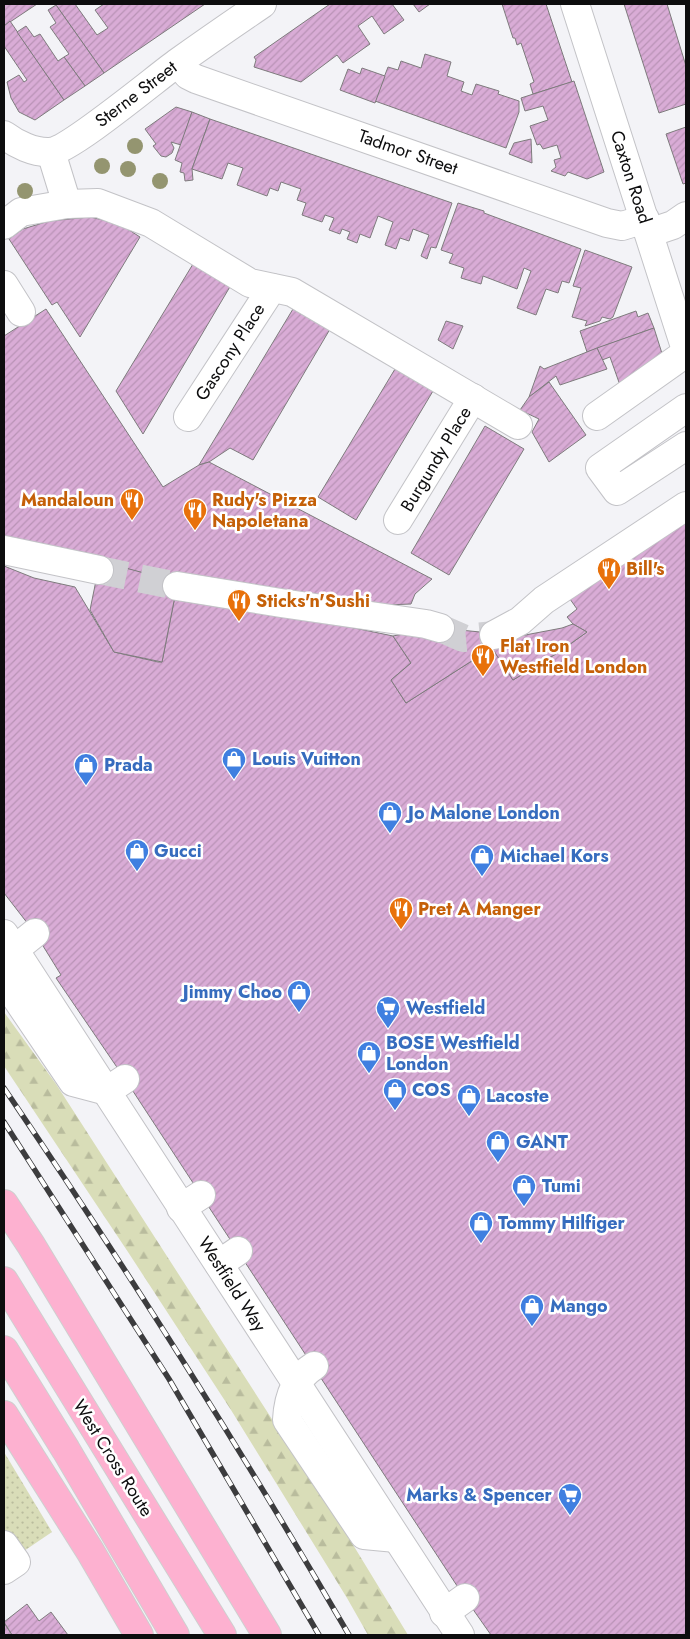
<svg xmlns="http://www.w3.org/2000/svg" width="690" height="1639" font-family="Jost,sans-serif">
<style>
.grass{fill:url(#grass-dots)}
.forest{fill:url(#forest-firs)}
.building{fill:url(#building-hatch);stroke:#7e7b7d}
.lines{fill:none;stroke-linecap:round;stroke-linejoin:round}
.minor-tunnel{stroke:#d0d0d4;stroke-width:28;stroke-dasharray:28 14;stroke-linecap:butt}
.minor-casing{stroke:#c3c3c7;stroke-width:30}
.highway-casing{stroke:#cfcfcf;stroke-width:30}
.minor{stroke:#fff;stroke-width:28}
.highway{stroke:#fdb1d0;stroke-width:28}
.rail-casing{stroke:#3c3c3e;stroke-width:5.5}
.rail{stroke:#fff;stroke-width:4;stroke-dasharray:11;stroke-linecap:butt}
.tree{fill:#949570}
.labels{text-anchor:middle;stroke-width:5;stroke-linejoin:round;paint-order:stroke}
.street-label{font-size:18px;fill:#0d0d0e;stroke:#fff}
.food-label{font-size:18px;font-weight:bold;fill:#c56008;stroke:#fff;text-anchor:start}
.shop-label{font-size:18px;font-weight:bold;fill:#366cbe;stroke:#fff;text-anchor:start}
</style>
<defs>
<pattern id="grass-dots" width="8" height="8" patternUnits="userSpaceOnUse" patternTransform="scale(1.25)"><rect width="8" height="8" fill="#d9ddb8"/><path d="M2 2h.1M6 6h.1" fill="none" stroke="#b9bc9d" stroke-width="1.8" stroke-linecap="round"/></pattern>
<pattern id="forest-firs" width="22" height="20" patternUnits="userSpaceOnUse" patternTransform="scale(1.25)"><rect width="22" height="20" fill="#d9ddb8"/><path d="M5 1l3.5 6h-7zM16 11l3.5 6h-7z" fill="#b9bc9d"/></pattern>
<pattern id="building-hatch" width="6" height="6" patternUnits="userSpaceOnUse" patternTransform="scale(1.25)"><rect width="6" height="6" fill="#d9acd6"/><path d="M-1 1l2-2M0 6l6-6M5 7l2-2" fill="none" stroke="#b993b6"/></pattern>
</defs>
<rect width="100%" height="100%" fill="#f3f3f7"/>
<polygon class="grass" points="4,1452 52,1532 21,1553 4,1528"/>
<polygon class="forest" points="4,1012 56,1084 355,1548 408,1635 368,1635 347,1598 231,1410 128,1252 4,1066"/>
<g class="building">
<polygon points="4,4 37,4 4,26"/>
<polygon points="57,4 75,4 97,35 108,28 95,10 104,4 205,4 104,73 56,5"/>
<polygon points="330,4 392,4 404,20 384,34 372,16 358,26 370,44 343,63 337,55 301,82 254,67 256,60 254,57"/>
<polygon points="413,4 430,4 419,12"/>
<polygon points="502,4 546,4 572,82 533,94 530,84 534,82 521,43 517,45 515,38 513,38"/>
<polygon points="624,4 667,4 686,66 686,104 659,113"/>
<polygon points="56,5 104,73 85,86 64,57 69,54 50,27 56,23 48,10"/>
<polygon points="10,21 64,100 35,120 19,112 11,98 7,82 19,75 24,82 27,80 4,46 4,26"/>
<polygon points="26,26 34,37 40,34 58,61 64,57 85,86 64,100 17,32"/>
<polygon points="425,54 451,62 447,76 464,82 461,91 472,95 476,84 499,91 498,94 519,101 519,112 506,148 375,101 388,67 398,70 401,61 421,68"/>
<polygon points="362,68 385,76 375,103 340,90 348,69 360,74"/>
<polygon points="574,81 604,172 587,179 568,172 565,176 551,171 556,167 554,160 561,158 557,145 543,149 540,144 537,145 530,126 548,120 543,106 525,111 521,98"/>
<polygon points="176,107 192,112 181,145 171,142 174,148 172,153 166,157 161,156 153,146 156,144 145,129"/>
<polygon points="192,112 210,119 192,169 193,180 185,181 184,173 180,172 182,163 175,160"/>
<polygon points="210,119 452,203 436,248 431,247 427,259 421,256 429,235 413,229 409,241 400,238 396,249 385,245 393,222 378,216 370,238 360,234 357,243 347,239 350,232 342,229 340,234 329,230 334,218 325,215 322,222 302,215 306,203 297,200 301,189 281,182 278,191 270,188 267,196 237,185 243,168 228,163 222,179 192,169"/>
<polygon points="686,127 686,183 683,184 666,134"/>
<polygon points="531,139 532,163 509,154 514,143"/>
<polygon points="458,203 484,211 484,213 581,249 569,283 562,281 558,293 546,289 536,315 517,308 531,271 524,268 517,289 483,276 481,284 461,278 464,268 449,263 453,254 441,250"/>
<polygon points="90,217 112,222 126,228 140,237 80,337 57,302 52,305 9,239 23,229 49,221"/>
<polygon points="585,250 632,267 613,317 610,319 602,317 600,321 585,326 587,321 572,317 581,288 573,286"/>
<polygon points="193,264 231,285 143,434 116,391"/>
<polygon points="296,304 333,324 253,460 230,448 209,462 199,465"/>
<polygon points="46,309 163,487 199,465 209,462 432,579 415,594 411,604 358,606 166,579 4,537 4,336"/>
<polygon points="636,311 638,317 648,313 654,328 587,352 580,331"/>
<polygon points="446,321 463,326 453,349 438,340"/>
<polygon points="654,328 665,363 621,388 610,357 602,360 597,348"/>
<polygon points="597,348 607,369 560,385 556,376 529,397 540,366 544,369"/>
<polygon points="398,364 436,386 356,520 318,497"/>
<polygon points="549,382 586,435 549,462 532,432 539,419 520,410 529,397"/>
<polygon points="485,426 524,449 449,575 411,553"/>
<polygon points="686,514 686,1635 491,1635 465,1598 125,1079 56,978 61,975 35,933 4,893 4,566 34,578 75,587 114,652 158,662 162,662 176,591 393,636 411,663 391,680 406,703 492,648 513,680 559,652 587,632 573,624 567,617 577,609 565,592"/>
<polygon points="100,561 166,579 175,596 162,662 114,652 90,610"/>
<polygon points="573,624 587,632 559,652 513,680 492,648 406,703 391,680 411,663 393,636 418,631 440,628 520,636 562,628"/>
<polygon points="27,1604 39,1621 51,1612 68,1635 12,1635 4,1622"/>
<polygon points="4,1623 12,1635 4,1635"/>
</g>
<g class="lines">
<g class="minor-tunnel">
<polyline points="99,570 177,586"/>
<polyline points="440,628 463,638 494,635"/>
</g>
<g class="minor-casing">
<g id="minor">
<polyline points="575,4 686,350"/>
<polyline points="178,63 188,75 196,79 607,223 622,226 645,219"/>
<path d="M4,135C16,144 34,153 50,152C70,150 155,79 177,63C205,43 234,23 262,4"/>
<polyline points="51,152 67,204"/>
<polyline points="4,225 21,212 67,204 98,203 151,223 250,283 292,292 518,425"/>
<polyline points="649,233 673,225 686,216"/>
<polyline points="4,285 21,312"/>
<polyline points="686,408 600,468 617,491 686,446"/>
<polyline points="597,416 686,353"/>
<polyline points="188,417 272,288"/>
<polyline points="398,520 473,398"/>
<polyline points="4,550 99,570"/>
<polyline points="177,586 281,603 426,624 440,628"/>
<polyline points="494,635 520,621 544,600 686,506"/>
<polyline points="4,934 460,1635"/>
<polyline points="4,958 35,933"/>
<polyline points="4,980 73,1082 107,1091 125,1079"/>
<polyline points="181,1208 201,1195"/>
<polyline points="219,1264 238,1251"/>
<path d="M314,1366C295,1378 288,1398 287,1420L364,1535L396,1538"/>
<polyline points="4,1545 16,1562 4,1570"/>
<polyline points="444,1613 465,1598"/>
</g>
</g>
<g class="highway-casing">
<g id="highway">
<polyline points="4,1204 31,1245 267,1635"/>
<polyline points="4,1281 222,1635"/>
<polyline points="4,1350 66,1450 175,1635"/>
<polyline points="4,1415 90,1551 139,1635"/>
</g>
</g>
<use href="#minor" class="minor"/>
<use href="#highway" class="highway"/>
<g class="rail-casing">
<g id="rail">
<path d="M4,1088C125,1266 241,1449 349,1635"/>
<polyline points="4,1122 169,1379 319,1635"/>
</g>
</g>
<use href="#rail" class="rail"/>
</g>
<g class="tree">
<circle cx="135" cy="146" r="8"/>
<circle cx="102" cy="166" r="8"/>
<circle cx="128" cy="169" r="8"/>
<circle cx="160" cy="181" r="8"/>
<circle cx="25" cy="191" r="8"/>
</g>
<defs>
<g id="restaurant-pin" transform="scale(1.25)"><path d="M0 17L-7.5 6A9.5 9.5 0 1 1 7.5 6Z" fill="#e8710a" stroke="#fff"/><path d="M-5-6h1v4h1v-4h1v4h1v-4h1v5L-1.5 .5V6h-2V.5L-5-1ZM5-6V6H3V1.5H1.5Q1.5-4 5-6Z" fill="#fff"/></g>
<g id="shop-pin" transform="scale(1.25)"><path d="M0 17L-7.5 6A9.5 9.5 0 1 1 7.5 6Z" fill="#3f7fe0" stroke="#fff"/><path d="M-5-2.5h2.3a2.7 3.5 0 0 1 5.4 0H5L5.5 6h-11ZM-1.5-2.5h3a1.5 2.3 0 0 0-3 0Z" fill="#fff"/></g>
<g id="supermarket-pin" transform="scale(1.25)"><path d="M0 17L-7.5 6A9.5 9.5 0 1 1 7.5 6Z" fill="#3f7fe0" stroke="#fff"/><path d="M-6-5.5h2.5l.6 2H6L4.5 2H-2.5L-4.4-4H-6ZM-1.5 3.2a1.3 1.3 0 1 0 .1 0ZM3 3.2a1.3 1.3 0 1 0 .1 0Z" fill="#fff"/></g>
</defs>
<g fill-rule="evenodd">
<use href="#restaurant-pin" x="132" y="500"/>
<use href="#restaurant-pin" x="195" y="510"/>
<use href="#restaurant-pin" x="609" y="569"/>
<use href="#restaurant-pin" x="239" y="601"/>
<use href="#restaurant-pin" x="483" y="656"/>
<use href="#shop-pin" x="234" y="759"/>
<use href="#shop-pin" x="86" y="765"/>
<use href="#shop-pin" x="390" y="813"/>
<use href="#shop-pin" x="137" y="851"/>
<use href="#shop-pin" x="482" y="856"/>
<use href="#restaurant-pin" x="401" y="909"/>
<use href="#shop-pin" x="299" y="992"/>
<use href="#supermarket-pin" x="388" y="1008"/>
<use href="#shop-pin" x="369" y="1053"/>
<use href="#shop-pin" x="395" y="1090"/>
<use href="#shop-pin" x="469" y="1096"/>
<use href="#shop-pin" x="498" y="1142"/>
<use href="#shop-pin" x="524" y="1186"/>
<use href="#shop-pin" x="481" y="1223"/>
<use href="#shop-pin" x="532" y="1306"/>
<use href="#supermarket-pin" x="570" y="1495"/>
</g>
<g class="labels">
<g class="street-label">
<text transform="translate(136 94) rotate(-37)" y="6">Sterne Street</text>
<text transform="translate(408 152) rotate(19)" y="6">Tadmor Street</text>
<text transform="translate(631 177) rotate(72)" y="6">Caxton Road</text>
<text transform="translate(230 352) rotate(-57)" y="6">Gascony Place</text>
<text transform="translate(436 459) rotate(-59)" y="6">Burgundy Place</text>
<text transform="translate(232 1284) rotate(57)" y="6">Westfield Way</text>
<text transform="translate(113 1458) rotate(58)" y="6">West Cross Route</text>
</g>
<g class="food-label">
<text x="114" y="506" text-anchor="end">Mandaloun</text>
<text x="212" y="506">Rudy's Pizza<tspan x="212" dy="21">Napoletana</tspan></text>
<text x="626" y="575">Bill's</text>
<text x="256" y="607">Sticks'n'Sushi</text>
<text x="500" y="652">Flat Iron<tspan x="500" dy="21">Westfield London</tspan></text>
<text x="418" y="915">Pret A Manger</text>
</g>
<g class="shop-label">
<text x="252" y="765">Louis Vuitton</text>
<text x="104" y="771">Prada</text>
<text x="408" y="819">Jo Malone London</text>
<text x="154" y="857">Gucci</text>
<text x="500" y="862">Michael Kors</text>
<text x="282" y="998" text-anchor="end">Jimmy Choo</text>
<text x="406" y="1014">Westfield</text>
<text x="386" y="1049">BOSE Westfield<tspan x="386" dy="21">London</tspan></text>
<text x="412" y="1096">COS</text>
<text x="486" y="1102">Lacoste</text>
<text x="516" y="1148">GANT</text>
<text x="542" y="1192">Tumi</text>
<text x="498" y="1229">Tommy Hilfiger</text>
<text x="550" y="1312">Mango</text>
<text x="552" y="1501" text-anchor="end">Marks &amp; Spencer</text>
</g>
</g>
<rect width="690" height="1639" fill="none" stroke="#0d0d0e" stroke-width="10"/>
</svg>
